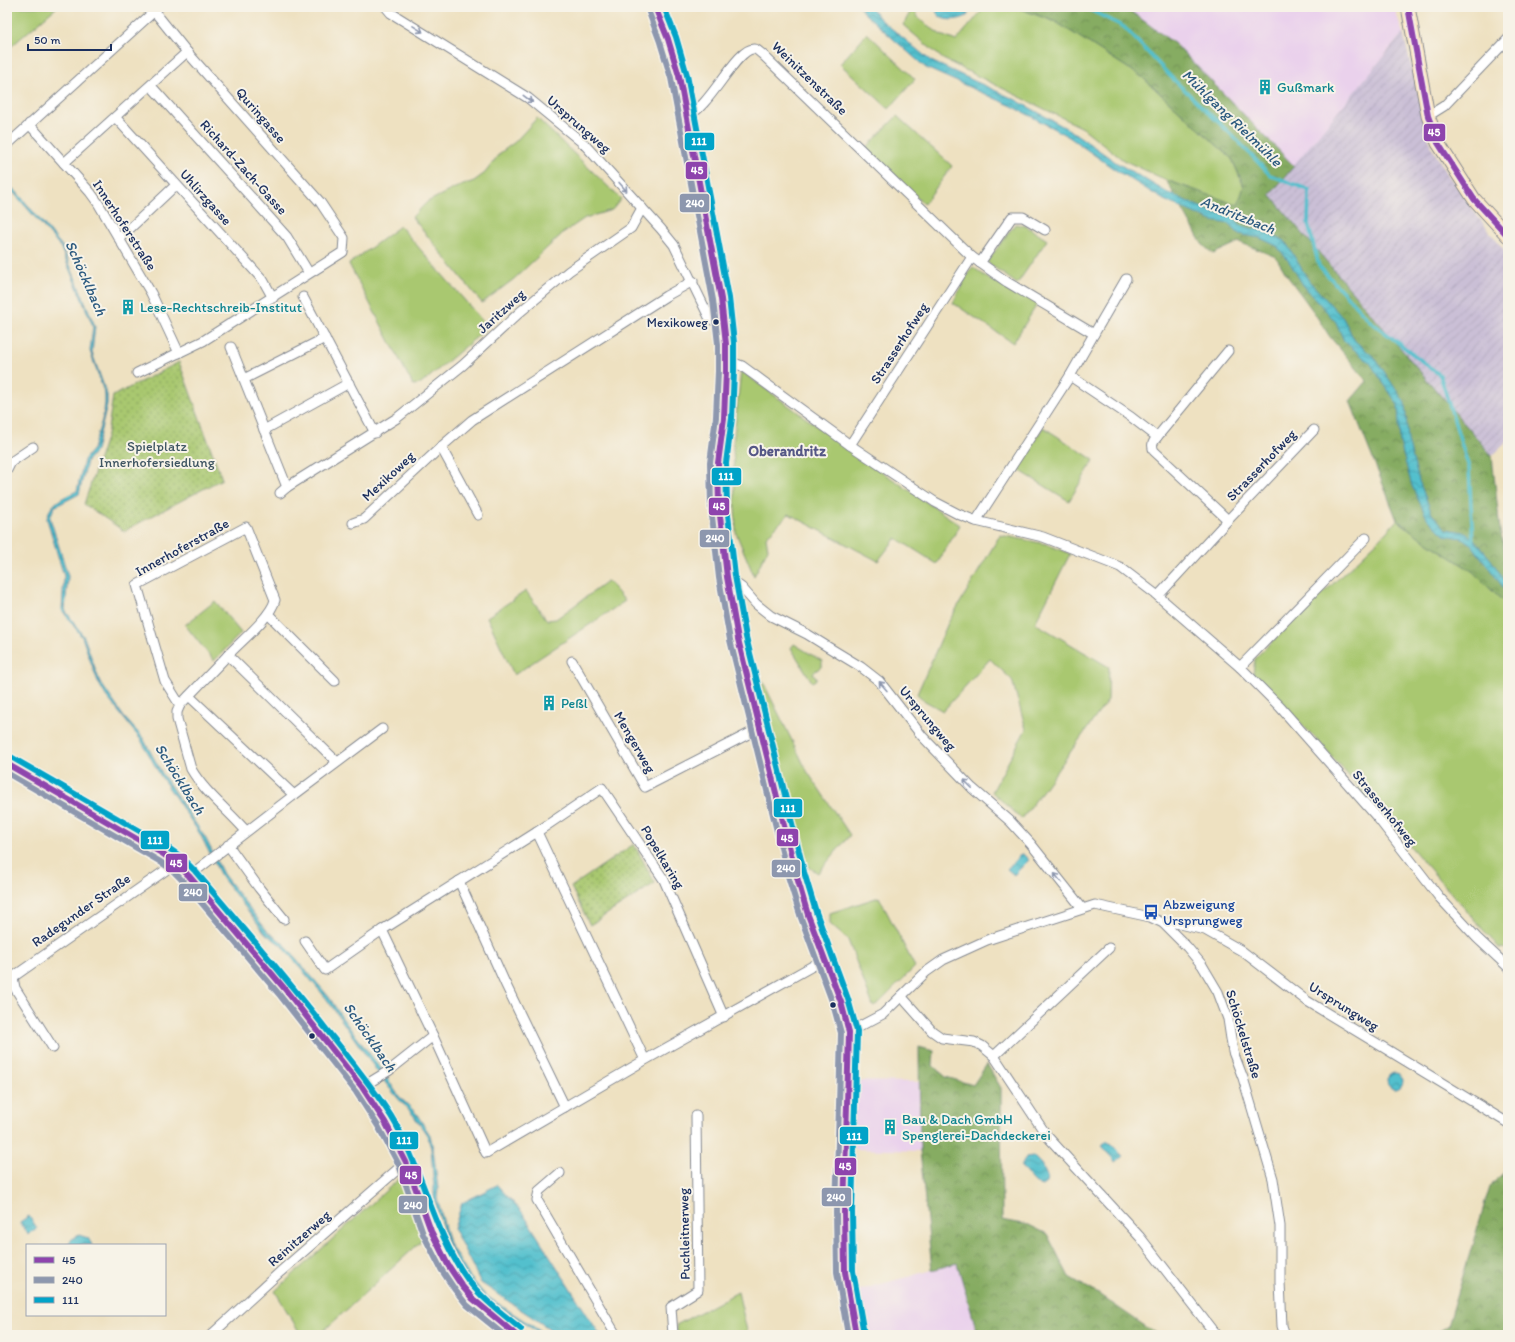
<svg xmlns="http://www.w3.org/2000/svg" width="1515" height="1342" font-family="Itim,sans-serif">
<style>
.built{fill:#ead1ec}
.industrial{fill:url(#industrial-furrows)}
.grass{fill:#a9c870;stroke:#627c67}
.forest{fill:url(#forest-crowns);stroke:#506e60}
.park{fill:url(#park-dots);stroke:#627c67}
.water{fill:url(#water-waves);stroke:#377896}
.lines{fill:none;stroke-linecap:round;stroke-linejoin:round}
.stream{stroke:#53c0cd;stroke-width:3.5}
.street-casing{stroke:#848890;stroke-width:11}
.secondary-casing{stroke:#848890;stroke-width:15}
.street{stroke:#fff;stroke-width:9}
.secondary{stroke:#fbe6c4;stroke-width:13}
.bus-1-casing{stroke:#f7f3e8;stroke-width:9}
.bus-2-casing{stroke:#f7f3e8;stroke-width:9}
.bus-3-casing{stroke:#f7f3e8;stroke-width:9}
.bus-1{stroke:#8e44ad;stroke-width:6}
.bus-2{stroke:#8d97ae;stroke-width:6}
.bus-3{stroke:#01a3c8;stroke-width:6}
.oneway{stroke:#8d97ae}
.bus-dot{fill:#1b2f5e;stroke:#f7f3e8;stroke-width:1.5}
.labels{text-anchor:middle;stroke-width:4;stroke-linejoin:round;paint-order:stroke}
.bus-label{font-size:13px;fill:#1b2f5e;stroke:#f7f3e8;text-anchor:end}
.street-label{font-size:14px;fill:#1b2f5e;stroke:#f7f3e8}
.culture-label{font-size:14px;fill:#0d838f;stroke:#f7f3e8;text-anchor:start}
.park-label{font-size:14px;fill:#3e5562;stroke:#f7f3e8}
.transit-label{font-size:14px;fill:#164399;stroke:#f7f3e8;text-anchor:start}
.water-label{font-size:15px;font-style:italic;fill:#2c5a7f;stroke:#f7f3e8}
.neighbourhood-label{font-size:15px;font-weight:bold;fill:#555786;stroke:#f7f3e8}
.line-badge{stroke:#f7f3e8;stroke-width:1.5}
.badge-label{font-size:11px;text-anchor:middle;font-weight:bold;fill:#fff}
</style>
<defs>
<pattern id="industrial-furrows" width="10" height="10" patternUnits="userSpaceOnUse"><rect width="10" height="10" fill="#cabfd6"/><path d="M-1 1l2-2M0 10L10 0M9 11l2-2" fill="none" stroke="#ada4ba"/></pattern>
<pattern id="forest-crowns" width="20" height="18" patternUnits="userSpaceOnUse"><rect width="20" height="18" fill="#86ac62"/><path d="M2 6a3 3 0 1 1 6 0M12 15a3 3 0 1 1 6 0" fill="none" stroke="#6d8c54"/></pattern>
<pattern id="park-dots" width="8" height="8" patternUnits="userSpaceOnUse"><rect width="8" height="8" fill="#a9c870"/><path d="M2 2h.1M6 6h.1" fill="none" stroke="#89a35f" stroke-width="1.8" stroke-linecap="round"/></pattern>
<pattern id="water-waves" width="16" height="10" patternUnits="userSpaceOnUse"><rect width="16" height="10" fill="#53c0cd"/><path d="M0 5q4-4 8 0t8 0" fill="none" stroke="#449caa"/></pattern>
</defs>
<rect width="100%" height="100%" fill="#f7f3e8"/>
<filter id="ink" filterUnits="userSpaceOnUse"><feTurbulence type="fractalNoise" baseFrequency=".025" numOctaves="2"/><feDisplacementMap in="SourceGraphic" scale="8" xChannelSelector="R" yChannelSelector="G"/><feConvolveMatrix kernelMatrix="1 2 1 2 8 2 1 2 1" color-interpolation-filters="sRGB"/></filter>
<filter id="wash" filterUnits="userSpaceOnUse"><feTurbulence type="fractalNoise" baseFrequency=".012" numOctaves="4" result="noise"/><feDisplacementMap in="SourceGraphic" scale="16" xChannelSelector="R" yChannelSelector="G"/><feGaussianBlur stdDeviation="0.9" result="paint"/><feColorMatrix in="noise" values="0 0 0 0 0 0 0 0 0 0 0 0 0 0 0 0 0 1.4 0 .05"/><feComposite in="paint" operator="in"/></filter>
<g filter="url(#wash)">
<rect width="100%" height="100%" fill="#eee1c1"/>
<g class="built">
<polygon points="1125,7 1394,7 1403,33 1294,166 1175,44"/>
<polygon points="853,1081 920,1082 920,1151 854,1149"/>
<polygon points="957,1263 978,1335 865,1335 856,1291"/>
</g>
<polygon class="industrial" points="1403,33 1431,146 1448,175 1479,218 1508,255 1508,441 1492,456 1269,195"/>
<g class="grass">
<polygon points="7,7 57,7 7,50"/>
<polygon points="913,7 919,19 941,35 956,41 985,7 1015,7 1056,22 1142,77 1232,159 1244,187 1238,206 1166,180 1123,160 1083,128 943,59 903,25"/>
<polygon points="867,33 915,79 889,109 840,64"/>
<polygon points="897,116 952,166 924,204 865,149"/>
<polygon points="537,118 621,199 612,210 585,218 563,233 514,279 482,303 412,217 427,202 455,188 474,181 485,173 500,153 515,142"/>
<polygon points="1015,224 1026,226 1047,240 1017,284 987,262"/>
<polygon points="400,226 487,326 485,330 421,384 413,385 349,264"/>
<polygon points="973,267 990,280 1031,298 1038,303 1013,343 953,303 969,271"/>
<polygon points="741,371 847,448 960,525 937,564 896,538 878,561 789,514 766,537 768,549 754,576 736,533 733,444"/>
<polygon points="1043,427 1094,460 1069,501 1017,469"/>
<polygon points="1397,520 1424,540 1472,571 1508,606 1508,949 1499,948 1319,742 1253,674 1255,658 1380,539"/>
<polygon points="1000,535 1046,544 1070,554 1035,623 1109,667 1108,700 1022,819 992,792 1026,729 1012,680 990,659 943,711 925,701 917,694 948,623"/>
<polygon points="608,581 625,601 514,675 487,617 526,591 547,620 556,619"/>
<polygon points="215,601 241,633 214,661 185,625"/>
<polygon points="794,644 822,661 822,666 813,673 817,679 812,682 791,648"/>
<polygon points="762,680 807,771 850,835 818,873 804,864 776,763 762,703"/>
<polygon points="879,897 915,967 879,1003 873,1006 848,940 830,924 830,913"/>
<polygon points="402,1176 425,1238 319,1335 301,1335 275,1291"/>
<polygon points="738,1292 748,1335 678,1335 676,1325"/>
</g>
<g class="forest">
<polygon points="1015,7 1100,7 1104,9 1105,7 1125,7 1175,44 1294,166 1270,195 1492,456 1500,530 1508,566 1508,606 1472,571 1424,540 1397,520 1350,401 1367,381 1330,337 1313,311 1288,277 1276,257 1239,242 1213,254 1202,244 1166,180 1238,205 1244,186 1232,159 1142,77 1056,22"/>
<polygon points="919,1047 934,1051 933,1066 946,1077 973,1085 987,1064 1001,1088 1002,1220 1029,1225 1047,1234 1069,1277 1097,1293 1158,1335 978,1335 957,1263 932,1270 920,1151"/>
<polygon points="1508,1170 1508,1335 1433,1335 1448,1326 1490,1186"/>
</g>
<g class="park">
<polygon points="179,362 222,479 124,531 84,504 107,435 113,396"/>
<polygon points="634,844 655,883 590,925 571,887"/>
</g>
<g class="water">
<polygon points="860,7 871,7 880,19 931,61 1016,100 1073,132 1117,163 1168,193 1214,213 1231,215 1242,226 1263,231 1285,241 1309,281 1343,318 1355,341 1375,358 1405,403 1408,441 1419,481 1432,514 1446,529 1464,532 1476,541 1492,561 1508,586 1508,594 1472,545 1462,538 1444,535 1427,518 1412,486 1400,443 1398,405 1370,363 1344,341 1336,322 1303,285 1290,263 1277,246 1260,238 1239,234 1229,224 1212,221 1164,200 1114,169 1069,137 1012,106 926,68 864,13"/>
<path d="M935,7H955L957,10L962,8H967L968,11V15C962,20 945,22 939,16C937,14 936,10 935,7Z"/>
<path d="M7,185L16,191L62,246L95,326L92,353L107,395V405L96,450L87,461L79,494L54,507L50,518L68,576L65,610L84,637L100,682L124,717L143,738L163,775L206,839L223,874L268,932L282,942L329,997L343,1019L379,1066L398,1095L416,1113L430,1135L433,1148L438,1189L437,1198L449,1243L469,1276L485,1295L546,1335H542L483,1296L466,1278L447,1243L434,1198V1188L431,1148L427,1135L414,1116L396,1096L384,1081L326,998L281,945L266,934L221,876L200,834L160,775L141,740L106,696L98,682L82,637L62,610L64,576L47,519C49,503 64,497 77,491L84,460L93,449L102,420L105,404V395L90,351L93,326L60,246L14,193L7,188Z"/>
<polygon points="1022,853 1029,860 1014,875 1007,869"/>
<circle cx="1395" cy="1081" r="8"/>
<polygon points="1107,1140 1123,1156 1116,1162 1101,1146"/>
<path d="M1033,1156L1041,1164L1047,1176L1046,1183L1042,1186C1033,1184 1029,1173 1021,1167L1026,1157Z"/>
<polygon points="497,1185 522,1212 600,1335 559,1335 481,1283 454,1229 462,1203"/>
<polygon points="29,1216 37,1228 28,1234 20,1222"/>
<polygon points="79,1235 88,1238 92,1245 68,1245 72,1239"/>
</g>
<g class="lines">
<polyline class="stream" points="1084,7 1124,27 1171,77 1236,139 1270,175 1309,190 1308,224 1319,266 1370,321 1440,375 1469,468 1473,543"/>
</g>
</g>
<g filter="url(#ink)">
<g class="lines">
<g class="street-casing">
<g id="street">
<polyline points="386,7 391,13 528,98 584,144 661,229 674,245 709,317 714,321 724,320"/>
<polyline points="151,86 287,237 309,273"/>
<path d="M687,116C709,109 737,47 754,49C757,49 759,52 762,54L972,257L1007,282L1094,334L1126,279"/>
<polyline points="1428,116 1444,106 1508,39"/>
<polyline points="116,118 263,280 273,298"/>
<polyline points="29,124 90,192 98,203 151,293 179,353"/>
<polyline points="7,145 159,7"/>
<polyline points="64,163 187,52"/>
<polyline points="118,237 124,234 176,185"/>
<polyline points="980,263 1012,217 1023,217 1045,230"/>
<polyline points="303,297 375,433"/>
<polyline points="231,347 287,487"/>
<polyline points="726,363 734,363 742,366 850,445 972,257"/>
<polyline points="137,373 203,341 343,252 344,238 320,202 187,52 154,11"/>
<path d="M1070,376L1131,417L1157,437C1153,442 1151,445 1154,451L1228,520L1314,430"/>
<polyline points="244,379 325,338"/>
<polyline points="264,430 349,383"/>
<polyline points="1157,437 1228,351"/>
<polyline points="850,445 935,502 958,514 976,521 1043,537 1120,567 1158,596 1240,667 1280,707 1377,817 1439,897 1477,938 1508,967"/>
<polyline points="441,447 478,515"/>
<polyline points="7,470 11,462 33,447"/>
<polyline points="280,493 287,487 397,418 463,365 520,312 569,271 631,228 642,208"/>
<polyline points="976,521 1070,376 1094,334"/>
<polyline points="353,523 364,519 441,447 472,420 666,296 693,281"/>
<polyline points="727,577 742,588 756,604 771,616 807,634 828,647 861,667 879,681 922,736 972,788 1010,821 1031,844 1082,908"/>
<polyline points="1158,596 1228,520"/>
<polyline points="268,614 335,681"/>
<path d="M228,655L180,705L177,712V719L191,769C205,793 228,810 246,831"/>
<polyline points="572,661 645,787 760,728"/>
<polyline points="1240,667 1366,538"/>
<polyline points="189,696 294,795 382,729"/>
<path d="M180,705L165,681L137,585L246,527L275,600C271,617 240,642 228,655L337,762"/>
<polyline points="537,832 602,788 664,880 724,1017"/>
<polyline points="228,845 259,888 284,919"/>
<polyline points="189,876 294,795"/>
<polyline points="459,881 505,983 565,1107"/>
<polyline points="1163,923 1175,923 1205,930 1242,951 1307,1001 1508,1123"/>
<polyline points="305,941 325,970 382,930"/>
<polyline points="901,996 932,1031 942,1038 974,1042 982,1046 994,1056 1047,1136 1140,1237 1216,1335"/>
<polyline points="849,1032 883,1014 926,972 943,960 987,940 1095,905 1150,917 1163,923 1187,947 1202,965 1218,992 1228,1019 1233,1052 1243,1078 1273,1179 1280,1226 1280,1282 1282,1326 1285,1335"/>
<polyline points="53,1048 15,988 13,977 176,863"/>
<polyline points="994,1056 1109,948"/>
<polyline points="645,1060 537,832 382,930 433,1036 486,1153 645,1060 825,959"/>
<polyline points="362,1087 390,1070 433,1036"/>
<polyline points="560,1173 539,1191 537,1200 616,1335"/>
<polyline points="211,1335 280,1272 406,1162"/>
<polyline points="498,1335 507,1328"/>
<polyline points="673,1335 671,1307 698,1290 696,1116"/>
</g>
</g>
<g class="secondary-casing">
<g id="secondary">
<polyline points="655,7 668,39 679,76 721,299 726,344 726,371 724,418 718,463 719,507 727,577 738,639 796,874 808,915 841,1002 849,1032 844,1212 845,1272 856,1335"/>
<polyline points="1408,7 1428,116 1438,143 1474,199 1508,236"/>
<polyline points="7,764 163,854 176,863 189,876 284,988 362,1087 385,1122 406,1162 431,1231 448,1265 462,1286 473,1299 516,1335"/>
</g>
</g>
<use href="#street" class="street"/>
<use href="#secondary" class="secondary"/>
<g class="bus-1-casing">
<g id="bus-1">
<polyline points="655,7 668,39 679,76 721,299 726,344 726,371 724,418 718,463 719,507 727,577 738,639 796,874 808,915 841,1002 849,1032 844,1212 845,1272 856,1335"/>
<polyline points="1408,7 1428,116 1438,143 1474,199 1508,236"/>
<polyline points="7,764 163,854 176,863 189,876 284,988 362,1087 385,1122 406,1162 431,1231 448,1265 462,1286 473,1299 516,1335"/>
</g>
</g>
<g class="bus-2-casing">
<g id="bus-2">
<polyline points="648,10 660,42 671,78 713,300 718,344 718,371 716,417 710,463 711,507 719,578 730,640 788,876 801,918 833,1004 841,1033 836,1212 837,1272 848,1335"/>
<polyline points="7,773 159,861 171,869 183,881 278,993 356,1092 378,1126 399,1165 423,1234 441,1269 455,1290 467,1305 504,1335"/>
</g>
</g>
<g class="bus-3-casing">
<g id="bus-3">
<polyline points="664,7 676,37 687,75 729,298 734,343 734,371 732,418 726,463 727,506 735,576 746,637 804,872 816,912 848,999 857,1031 852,1212 853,1271 864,1334"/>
<path d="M11,757L167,847L181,857L195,871C239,923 284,975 326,1029C349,1058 372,1086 391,1116C423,1168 432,1230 468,1280C482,1299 503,1314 521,1329"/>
</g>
</g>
<use href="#bus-1" class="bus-1"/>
<use href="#bus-2" class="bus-2"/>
<use href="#bus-3" class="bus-3"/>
</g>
<defs><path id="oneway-shaft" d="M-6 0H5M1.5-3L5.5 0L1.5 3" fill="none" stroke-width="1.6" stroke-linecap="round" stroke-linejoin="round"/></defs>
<g class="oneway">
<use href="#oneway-shaft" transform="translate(418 29) rotate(32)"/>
<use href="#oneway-shaft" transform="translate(528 99) rotate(37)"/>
<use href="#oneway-shaft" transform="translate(623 187) rotate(49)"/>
<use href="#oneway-shaft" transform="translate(883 686) rotate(-131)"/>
<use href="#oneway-shaft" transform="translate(968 784) rotate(-135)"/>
<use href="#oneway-shaft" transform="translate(1058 878) rotate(-129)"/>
</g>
</g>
<defs>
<g id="building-bare" transform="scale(1.2)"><path d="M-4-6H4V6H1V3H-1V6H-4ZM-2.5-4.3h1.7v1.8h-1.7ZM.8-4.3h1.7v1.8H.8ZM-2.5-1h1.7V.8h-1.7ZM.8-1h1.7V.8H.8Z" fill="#0f9aa8" stroke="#f7f3e8" stroke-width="2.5" paint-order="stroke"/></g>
<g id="bus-bare" transform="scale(1.2)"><path d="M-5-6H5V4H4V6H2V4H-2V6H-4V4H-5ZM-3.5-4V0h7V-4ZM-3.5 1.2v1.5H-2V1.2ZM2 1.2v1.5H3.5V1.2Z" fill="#1a4fb4" stroke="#f7f3e8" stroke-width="2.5" paint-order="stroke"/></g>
</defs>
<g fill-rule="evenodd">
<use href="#building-bare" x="1265" y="87"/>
<use href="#building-bare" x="128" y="307"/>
<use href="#building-bare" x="549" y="703"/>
<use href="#bus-bare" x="1151" y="912"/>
<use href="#building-bare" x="890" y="1127"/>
</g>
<g class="bus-dot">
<circle cx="716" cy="322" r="3.5"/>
<circle cx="833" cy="1005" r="3.5"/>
<circle cx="312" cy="1036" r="3.5"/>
</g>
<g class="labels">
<g class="bus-label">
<text x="708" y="327">Mexikoweg</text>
</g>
<g class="street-label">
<text transform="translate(810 78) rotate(44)" y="5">Weinitzenstraße</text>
<text transform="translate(261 115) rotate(49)" y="5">Quringasse</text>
<text transform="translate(579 124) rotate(41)" y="5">Ursprungweg</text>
<text transform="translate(244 167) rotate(48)" y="5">Richard-Zach-Gasse</text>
<text transform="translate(206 197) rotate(48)" y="5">Uhlirzgasse</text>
<text transform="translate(125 225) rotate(57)" y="5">Innerhoferstraße</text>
<text transform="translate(501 311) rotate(-42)" y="5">Jaritzweg</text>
<text transform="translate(899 343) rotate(-57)" y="5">Strasserhofweg</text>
<text transform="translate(1261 465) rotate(-46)" y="5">Strasserhofweg</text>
<text transform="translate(388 476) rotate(-43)" y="5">Mexikoweg</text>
<text transform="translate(182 547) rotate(-29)" y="5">Innerhoferstraße</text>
<text transform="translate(928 718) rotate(50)" y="5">Ursprungweg</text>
<text transform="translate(635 742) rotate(60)" y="5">Mengerweg</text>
<text transform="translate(1385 808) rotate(51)" y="5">Strasserhofweg</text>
<text transform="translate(663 857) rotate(59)" y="5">Popelkaring</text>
<text transform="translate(81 910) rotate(-35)" y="5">Radegunder Straße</text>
<text transform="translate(1344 1006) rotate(32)" y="5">Ursprungweg</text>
<text transform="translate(1244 1034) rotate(73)" y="5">Schöckelstraße</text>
<text transform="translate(684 1234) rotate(-91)" y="5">Puchleitnerweg</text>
<text transform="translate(299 1238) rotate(-41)" y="5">Reinitzerweg</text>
</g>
<g class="culture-label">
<text x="1277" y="92">Gußmark</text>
<text x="140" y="312">Lese-Rechtschreib-Institut</text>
<text x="561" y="708">Peßl</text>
<text x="902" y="1124">Bau &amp; Dach GmbH<tspan x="902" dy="16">Spenglerei-Dachdeckerei</tspan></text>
</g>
<g class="park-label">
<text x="157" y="451">Spielplatz<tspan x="157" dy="16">Innerhofersiedlung</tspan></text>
</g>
<g class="transit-label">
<text x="1163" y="909">Abzweigung<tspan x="1163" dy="16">Ursprungweg</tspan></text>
</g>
<g class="water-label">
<text transform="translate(1232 118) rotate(44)" y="5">Mühlgang Rielmühle</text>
<text transform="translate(1238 215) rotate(22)" y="5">Andritzbach</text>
<text transform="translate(86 278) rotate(66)" y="5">Schöcklbach</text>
<text transform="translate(180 779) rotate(58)" y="5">Schöcklbach</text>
<text transform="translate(370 1037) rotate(55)" y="5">Schöcklbach</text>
</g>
<g class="neighbourhood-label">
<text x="787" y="456">Oberandritz</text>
</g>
</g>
<g class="line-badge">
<rect x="1423" y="123" width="23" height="19" rx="4" fill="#8e44ad"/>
<rect x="684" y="132" width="31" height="19" rx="4" fill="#01a3c8"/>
<rect x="685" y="161" width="23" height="19" rx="4" fill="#8e44ad"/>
<rect x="679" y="193" width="31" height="20" rx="4" fill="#8d97ae"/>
<rect x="711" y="467" width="31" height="19" rx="4" fill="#01a3c8"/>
<rect x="708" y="497" width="22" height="19" rx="4" fill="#8e44ad"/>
<rect x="699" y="529" width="31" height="19" rx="4" fill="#8d97ae"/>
<rect x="773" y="798" width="30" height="20" rx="4" fill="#01a3c8"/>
<rect x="776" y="828" width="23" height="19" rx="4" fill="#8e44ad"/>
<rect x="140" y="830" width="30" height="20" rx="4" fill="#01a3c8"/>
<rect x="165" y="853" width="23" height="20" rx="4" fill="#8e44ad"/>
<rect x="771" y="859" width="30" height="19" rx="4" fill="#8d97ae"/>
<rect x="178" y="883" width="30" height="19" rx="4" fill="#8d97ae"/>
<rect x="839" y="1126" width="30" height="19" rx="4" fill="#01a3c8"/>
<rect x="389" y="1131" width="30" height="19" rx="4" fill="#01a3c8"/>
<rect x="834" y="1157" width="23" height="19" rx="4" fill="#8e44ad"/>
<rect x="399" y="1165" width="23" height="20" rx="4" fill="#8e44ad"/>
<rect x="821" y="1187" width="31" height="20" rx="4" fill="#8d97ae"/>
<rect x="398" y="1195" width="30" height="19" rx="4" fill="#8d97ae"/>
</g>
<g class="badge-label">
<text x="1434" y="136">45</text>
<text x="699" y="145">111</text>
<text x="697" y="174">45</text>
<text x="695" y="207">240</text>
<text x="726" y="480">111</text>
<text x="719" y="510">45</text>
<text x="715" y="542">240</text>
<text x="788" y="812">111</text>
<text x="787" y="842">45</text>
<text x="155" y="844">111</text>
<text x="176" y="867">45</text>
<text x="786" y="872">240</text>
<text x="193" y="896">240</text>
<text x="854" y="1140">111</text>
<text x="404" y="1144">111</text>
<text x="845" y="1170">45</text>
<text x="411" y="1179">45</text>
<text x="836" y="1201">240</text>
<text x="413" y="1209">240</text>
</g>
<rect width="1515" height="1342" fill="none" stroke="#f7f3e8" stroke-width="24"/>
<rect x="26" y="1244" width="140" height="72" fill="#f7f3e8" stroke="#9fa5b1"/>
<rect x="34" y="1257" width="20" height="6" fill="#8e44ad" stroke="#9fa5b1"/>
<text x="62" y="1264" font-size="12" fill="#1b2f5e">45</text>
<rect x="34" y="1277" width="20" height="6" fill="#8d97ae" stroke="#9fa5b1"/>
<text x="62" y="1284" font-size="12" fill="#1b2f5e">240</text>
<rect x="34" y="1297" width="20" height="6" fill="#01a3c8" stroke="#9fa5b1"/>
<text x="62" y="1304" font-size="12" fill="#1b2f5e">111</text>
<path d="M28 44v6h83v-6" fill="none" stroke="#1b2f5e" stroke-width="2"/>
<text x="34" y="44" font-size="12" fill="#1b2f5e" stroke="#f7f3e8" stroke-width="3" paint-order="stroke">50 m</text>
</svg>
